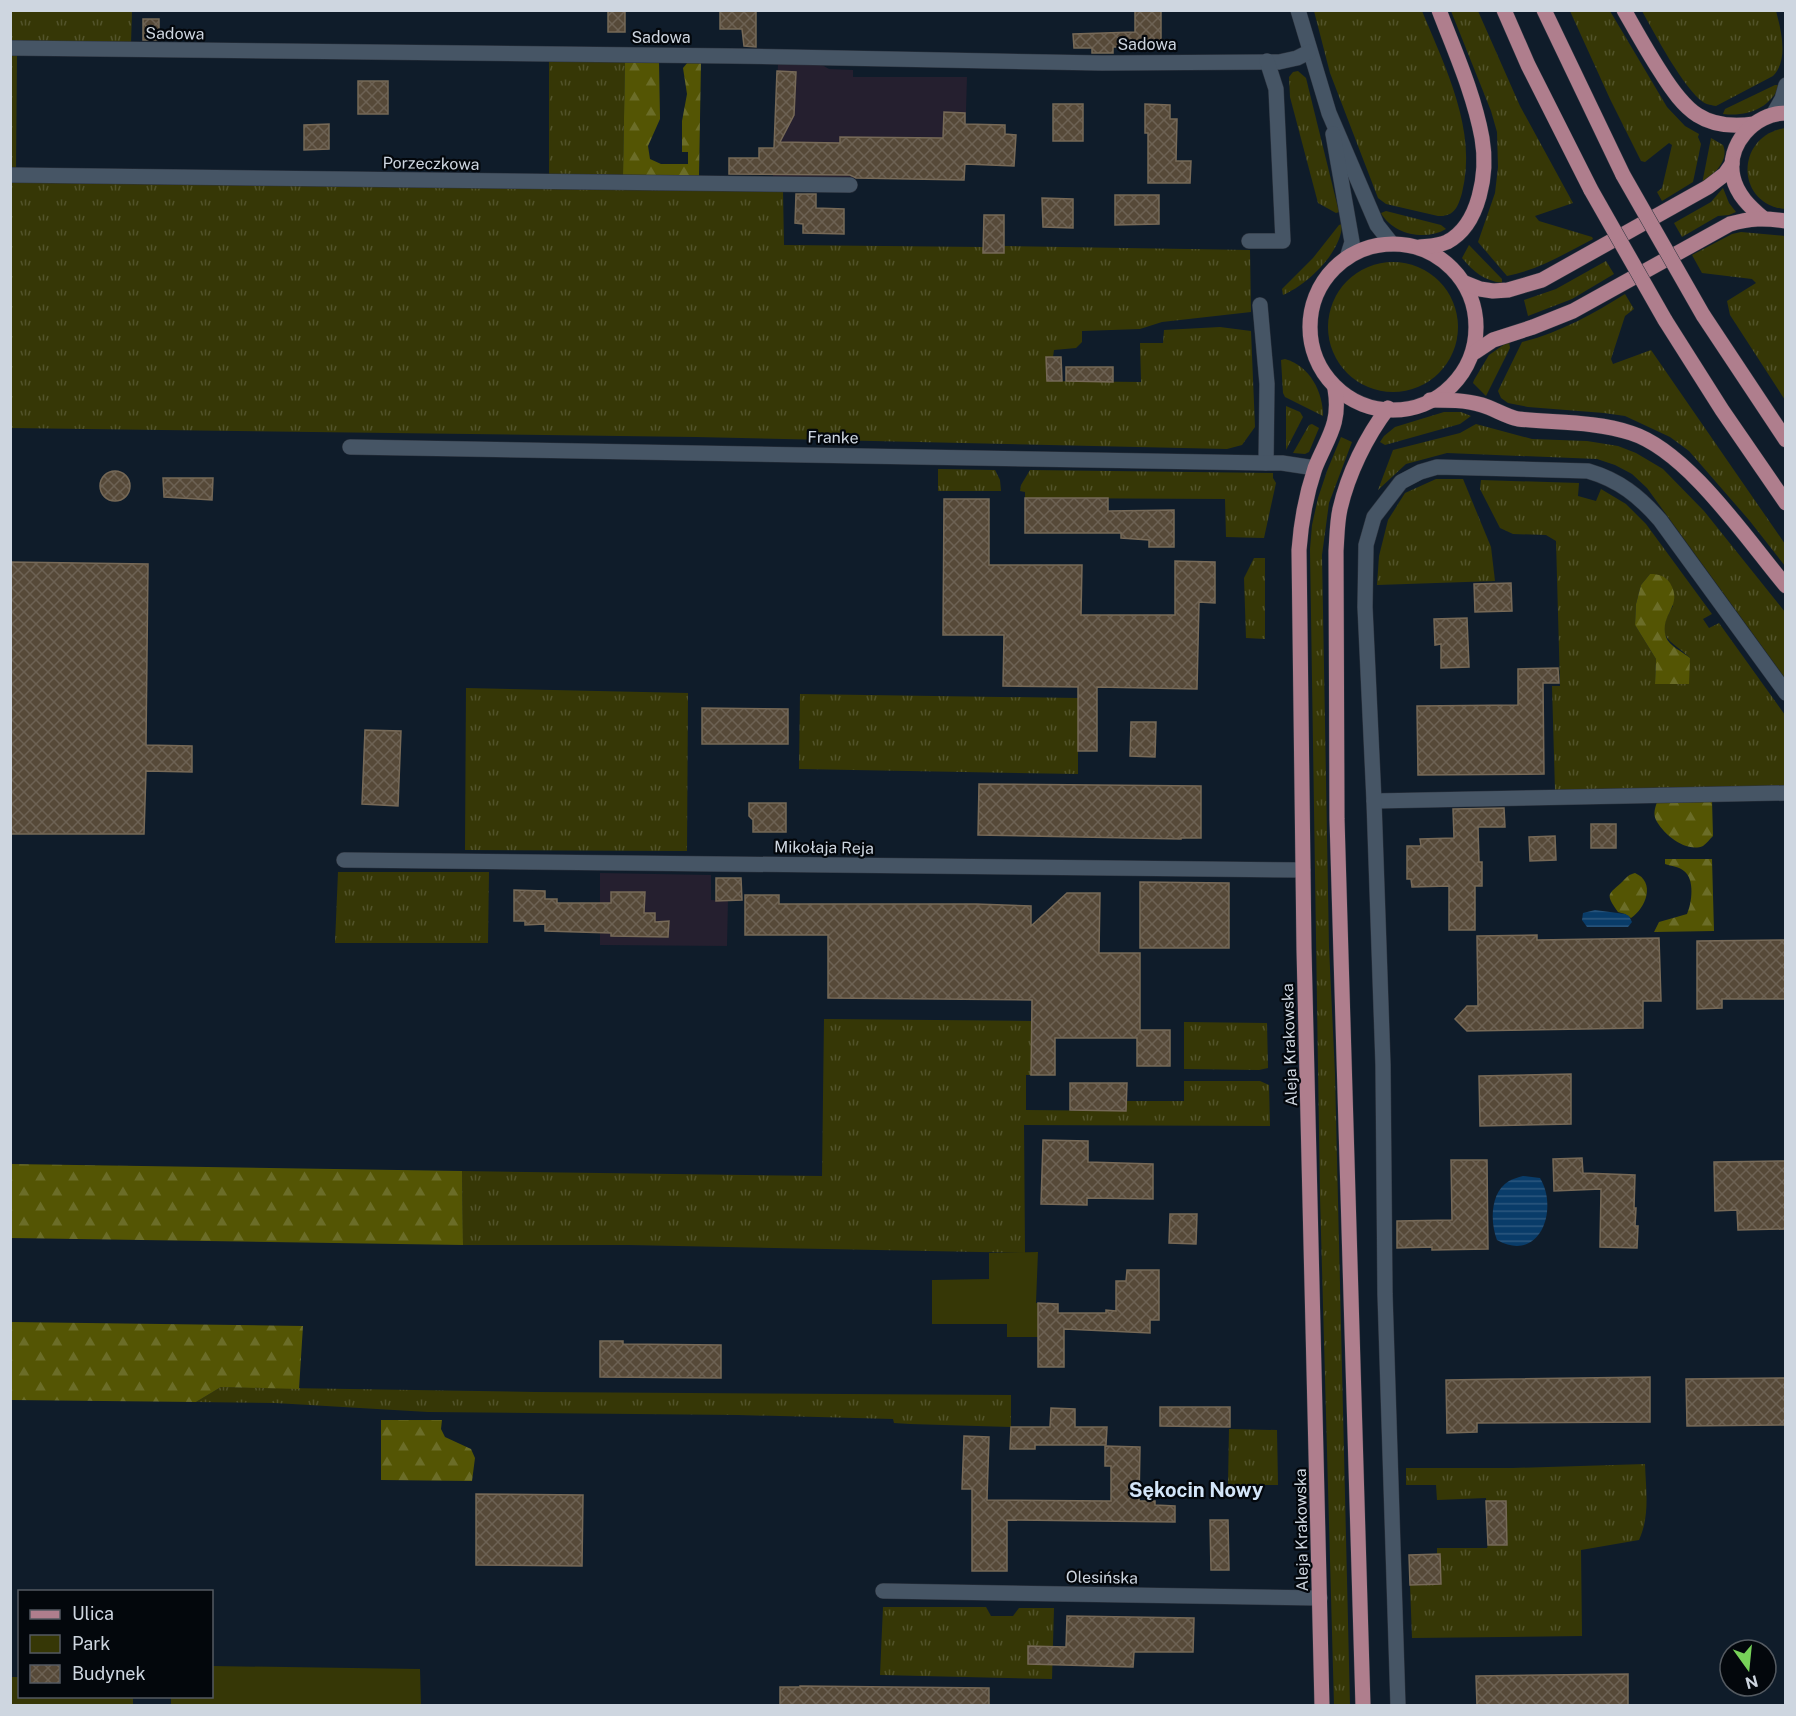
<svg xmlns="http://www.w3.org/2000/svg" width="1796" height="1716" font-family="'Public Sans',sans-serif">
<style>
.commercial{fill:#251f2f}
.grass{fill:url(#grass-tufts);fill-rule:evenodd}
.forest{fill:url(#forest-firs)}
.green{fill:#363706}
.water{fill:url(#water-rules)}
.building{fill:url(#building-cross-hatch);stroke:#766957;stroke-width:1.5}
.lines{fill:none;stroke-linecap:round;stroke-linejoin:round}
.minor-casing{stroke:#2d343f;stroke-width:16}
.major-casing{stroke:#2d343f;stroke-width:16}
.minor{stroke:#465565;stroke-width:15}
.major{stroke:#af7e8d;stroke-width:15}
.major-bridge-casing{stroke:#2d343f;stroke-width:16;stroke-linecap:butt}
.major-bridge{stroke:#af7e8d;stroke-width:15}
.labels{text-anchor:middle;stroke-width:4.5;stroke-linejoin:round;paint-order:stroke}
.street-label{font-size:16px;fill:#ced6e0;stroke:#03070c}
.quarter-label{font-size:20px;font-weight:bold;fill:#d3e5f8;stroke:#03070c}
</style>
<defs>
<pattern id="grass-tufts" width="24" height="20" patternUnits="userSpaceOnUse" patternTransform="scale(1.5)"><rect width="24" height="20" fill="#363706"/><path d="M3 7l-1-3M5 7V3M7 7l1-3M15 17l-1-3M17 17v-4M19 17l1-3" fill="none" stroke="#52532a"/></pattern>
<pattern id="forest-firs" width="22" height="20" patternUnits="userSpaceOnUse" patternTransform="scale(1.5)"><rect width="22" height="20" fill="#545504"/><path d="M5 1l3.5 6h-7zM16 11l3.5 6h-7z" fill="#6b6d28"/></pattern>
<pattern id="water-rules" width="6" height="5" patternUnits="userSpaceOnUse" patternTransform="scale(1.5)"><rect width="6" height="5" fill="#093c69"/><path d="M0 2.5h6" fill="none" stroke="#2c577e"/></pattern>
<pattern id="building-cross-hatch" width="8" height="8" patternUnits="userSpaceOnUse" patternTransform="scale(1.5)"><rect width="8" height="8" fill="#564938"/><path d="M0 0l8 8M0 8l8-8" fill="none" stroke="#6d6254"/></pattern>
</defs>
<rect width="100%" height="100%" fill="#0f1c2a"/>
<g class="commercial">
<polygon points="778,63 822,65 829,69 853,70 853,77 967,77 964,180 773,177"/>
<polygon points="600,873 711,875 711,900 728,901 727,946 600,945"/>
</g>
<g class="grass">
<polygon points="11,11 132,11 131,43 11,42"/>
<path d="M1314,11H1422C1445,67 1478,131 1462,193C1458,207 1454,217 1438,216L1386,204L1378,198L1330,73Z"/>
<path d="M1451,11H1478L1520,106L1573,203L1535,216L1539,221L1592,237L1593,239C1566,253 1538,270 1507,276L1478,242L1495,193L1498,167L1497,132L1491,111Z"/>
<polygon points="1570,11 1610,11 1667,107 1685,126 1699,134 1698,137 1701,144 1693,182 1662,201 1657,192 1662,188 1672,145 1669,143 1645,162 1641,161 1610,99"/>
<path d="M1642,11H1776C1781,30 1789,60 1773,76L1716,106C1712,105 1707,105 1703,102C1683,88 1655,34 1642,11Z"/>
<polygon points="11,54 17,54 16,171 11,171"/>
<polygon points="549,59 625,60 623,176 549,175"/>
<polygon points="1298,71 1306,78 1339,212 1336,213 1318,203 1290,97 1289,77 1293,72"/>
<path d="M1775,85H1780C1770,108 1748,117 1723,114L1725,109Z"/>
<path d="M1785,128H1786L1785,209C1735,204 1735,136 1785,128Z"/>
<path d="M1711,138L1723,145C1730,161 1713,174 1702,184Z"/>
<polygon points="11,181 783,191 784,245 983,247 983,252 1004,246 1250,250 1251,312 1162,322 1140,329 1082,331 1082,342 1076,348 1054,350 1053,357 1046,357 1047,381 1141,382 1140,343 1163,343 1164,330 1220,327 1251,331 1255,427 1242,445 1227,449 696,437 11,428"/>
<polygon points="1723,188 1729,203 1736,212 1729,215 1718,216 1682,237 1674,223 1711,202"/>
<path d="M1386,211L1441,225L1446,229C1426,241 1393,235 1381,213Z"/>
<path d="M1342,224C1342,252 1307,285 1283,295L1282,289L1313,258L1339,225Z"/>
<polygon points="1741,232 1785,236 1785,400 1730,315 1727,301 1756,283 1752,279 1702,273 1692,255 1732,234"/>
<path d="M1469,245L1502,279V283C1483,280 1474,272 1462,258Z"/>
<polygon points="1606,261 1614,274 1572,299 1528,316 1524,300 1556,289"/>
<circle cx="1393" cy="327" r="65"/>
<path d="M1625,294L1634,309L1625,316L1611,359L1613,364L1651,350L1785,544V566L1749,520L1689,451L1670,437L1625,416L1604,413L1528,407L1508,403L1501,398L1498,391L1522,342C1559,333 1593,314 1625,294Z"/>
<polygon points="1509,341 1510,348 1486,396 1473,383 1474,380 1489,355"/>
<path d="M1285,359C1310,366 1323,392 1323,416L1285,397L1283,393L1281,360Z"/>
<polygon points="1286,406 1300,412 1303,417 1286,450"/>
<polygon points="1444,412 1461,412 1471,416 1460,424 1385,445 1380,442 1384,436 1395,427"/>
<polygon points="1312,424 1319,428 1309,452 1305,454 1293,453 1309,425"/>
<polygon points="1476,424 1532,439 1587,441 1618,446 1636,453 1663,469 1704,511 1785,612 1785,678 1647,488 1632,474 1615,465 1597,459 1447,453 1406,464 1378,490 1393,450 1460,433"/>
<polygon points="1341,437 1352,442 1329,503 1322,555 1329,947 1335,1074 1350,1706 1334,1705 1320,1196 1310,549 1312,525 1318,498 1327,471"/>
<polygon points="938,469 995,470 1000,480 1001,491 938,491"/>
<polygon points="1030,470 1273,473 1273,478 1276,483 1264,538 1226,537 1225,499 1025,498 1025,492 1020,491 1021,485"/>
<polygon points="1436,479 1463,479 1491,547 1495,581 1377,585 1379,556 1388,520 1405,493"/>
<path d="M1481,480L1579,483L1578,496L1596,501L1601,489L1626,504L1646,524L1712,614L1703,619L1709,628L1719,623L1785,715V788L1555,791L1552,686H1560L1556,541L1546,535L1513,534L1500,528L1480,489ZM1650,574L1673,606C1653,638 1670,639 1690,658L1655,684L1656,659L1635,625L1636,604L1641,585Z"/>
<polygon points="1254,558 1265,558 1265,639 1246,638 1244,578"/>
<polygon points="466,688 688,693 687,851 465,850"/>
<polygon points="800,694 1078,698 1078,774 799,769"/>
<polygon points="338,872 489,872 488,943 335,943"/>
<polygon points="824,1019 1031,1021 1031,1075 1026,1075 1026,1110 1126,1111 1126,1101 1184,1101 1184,1081 1260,1081 1269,1085 1270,1126 1024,1125 1025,1253 629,1245 463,1245 462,1171 822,1176"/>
<polygon points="1184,1022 1267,1023 1268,1068 1259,1070 1184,1069"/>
<polygon points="221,1387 535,1392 1011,1395 1011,1427 910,1424 894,1423 893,1419 738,1415 428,1412 275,1403 196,1402"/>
<polygon points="1229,1429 1277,1430 1278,1485 1228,1485"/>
<path d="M1645,1464C1646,1491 1650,1516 1639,1540L1581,1550L1582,1636L1412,1638L1410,1585L1441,1584L1440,1555L1437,1554V1548H1487L1488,1545L1507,1544L1506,1501H1486V1498L1437,1500L1436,1485H1406V1468H1513Z"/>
<polygon points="883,1607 986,1607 991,1616 1013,1616 1019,1608 1054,1608 1052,1679 880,1675"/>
</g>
<g class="forest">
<polygon points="625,60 659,61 660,119 648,146 650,159 661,164 688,164 688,152 682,152 682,121 687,94 683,68 688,62 701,62 699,176 623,176"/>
<path d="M1650,574C1659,574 1665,576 1670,583C1684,606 1659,614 1666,637C1669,646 1683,652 1690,658L1689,684H1655L1656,659L1635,625L1636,604L1641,585Z"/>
<path d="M1712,800L1713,836C1710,839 1706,844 1703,846C1686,853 1663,834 1656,820C1653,814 1655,808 1657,802Z"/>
<path d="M1665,859H1712L1714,931L1654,932L1659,922L1687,914C1692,903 1695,879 1684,871C1680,867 1671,866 1665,864Z"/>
<path d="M1635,873C1656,882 1646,908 1631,918L1625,914L1618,912C1604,892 1609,895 1623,881C1628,876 1628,875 1635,873Z"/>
<polygon points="11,1164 462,1171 463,1245 11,1238"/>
<polygon points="11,1322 303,1326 299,1389 221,1387 196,1402 11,1400"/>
<polygon points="381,1420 442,1420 441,1429 445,1437 471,1449 475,1458 472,1481 381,1480"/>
</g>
<g class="green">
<polygon points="1038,1252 1036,1303 1038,1303 1038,1337 1007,1337 1007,1324 932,1324 932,1280 989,1279 989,1253"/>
<polygon points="212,1666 420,1669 421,1705 171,1705 171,1697 212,1696"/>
<polygon points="10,1677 19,1677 20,1696 133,1697 133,1705 11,1705"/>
</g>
<g class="water">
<polygon points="1595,910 1625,914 1629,916 1632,922 1628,927 1587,927 1582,920 1583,913"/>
<path d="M1523,1176L1540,1178C1559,1209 1540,1264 1497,1240C1490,1222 1490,1192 1509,1181C1513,1179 1518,1177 1523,1176Z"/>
</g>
<g class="building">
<rect x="608" y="10" width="17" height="22"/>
<polygon points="720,10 756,10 756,47 744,46 742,29 720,29"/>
<polygon points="1135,10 1161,10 1161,47 1113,47 1113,53 1092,53 1092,48 1074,48 1073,34 1135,32"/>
<rect x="143" y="19" width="16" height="21"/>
<polygon points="777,71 796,72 794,115 780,142 840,143 840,137 943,138 944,112 965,113 965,124 1005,125 1005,134 1016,135 1014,166 965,164 964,180 856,178 850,175 729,174 729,158 759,158 759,148 774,148"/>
<rect x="358" y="81" width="30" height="33"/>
<rect x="1053" y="104" width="30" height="37"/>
<polygon points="1145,104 1170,105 1170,119 1177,119 1176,161 1191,161 1190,183 1148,183 1148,133 1145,133"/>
<polygon points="329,124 329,149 304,150 304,125"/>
<polygon points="796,194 816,194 816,208 844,209 844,234 803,233 803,224 795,223"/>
<polygon points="1115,195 1159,195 1159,224 1115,225"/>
<polygon points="1042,198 1073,199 1073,228 1043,227"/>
<polygon points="984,215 1004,215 1004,253 983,253"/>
<polygon points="1046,357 1061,357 1062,381 1047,381"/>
<polygon points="1066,367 1113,367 1113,382 1066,381"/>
<circle cx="115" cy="486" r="15"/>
<polygon points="163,478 213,478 212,500 164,497"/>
<polygon points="1025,498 1108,498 1108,511 1174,510 1174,547 1149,547 1149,540 1121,538 1121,533 1025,533"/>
<polygon points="944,499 989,499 989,565 1082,565 1081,615 1175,615 1175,561 1215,562 1215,603 1199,602 1197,689 1097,687 1097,751 1078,751 1078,687 1003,686 1004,635 943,635"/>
<polygon points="10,562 148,564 146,745 192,746 192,772 146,771 144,834 10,834"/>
<polygon points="1511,583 1512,611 1475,612 1474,584"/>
<polygon points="1467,618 1469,667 1441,668 1441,644 1435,645 1434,619"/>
<polygon points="1558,668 1559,683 1543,683 1544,774 1418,775 1417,706 1518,705 1518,669"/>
<polygon points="702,708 788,709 788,744 702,744"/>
<polygon points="1131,722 1156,722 1155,757 1130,756"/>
<polygon points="365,730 401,731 398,806 362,804"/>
<polygon points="979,784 1201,786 1201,838 1181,838 1181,839 978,835"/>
<polygon points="749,803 786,803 786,832 753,832 753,820 749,816"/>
<polygon points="1504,808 1505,827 1478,827 1479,862 1482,862 1482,886 1475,886 1475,930 1449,930 1449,886 1412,887 1411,879 1407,879 1407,846 1421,846 1420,839 1454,838 1453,809"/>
<rect x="1591" y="824" width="25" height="24"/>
<polygon points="1555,836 1556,860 1530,861 1529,837"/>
<polygon points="716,878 741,878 742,900 716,901"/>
<polygon points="1140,882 1229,883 1229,948 1140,948"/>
<polygon points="514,890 545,891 545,899 557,899 557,903 611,903 611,892 645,892 644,913 655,913 655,922 669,921 668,937 611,936 611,933 545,931 545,924 525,925 525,921 514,921"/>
<polygon points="1067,893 1100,893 1099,953 1140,953 1140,1030 1170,1030 1170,1066 1137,1066 1137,1038 1055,1038 1055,1075 1031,1075 1032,1000 828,998 828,935 745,935 745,895 779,895 779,904 976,904 1031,906 1031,926"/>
<polygon points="1537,935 1537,940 1659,938 1661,1001 1643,1001 1643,1028 1467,1031 1455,1019 1467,1006 1478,1006 1477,936"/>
<polygon points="1785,940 1785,999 1722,999 1722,1008 1697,1009 1697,941"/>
<polygon points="1571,1074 1571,1124 1480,1126 1479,1076"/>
<polygon points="1070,1083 1127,1083 1126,1111 1070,1110"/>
<polygon points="1043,1140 1088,1141 1088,1162 1153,1164 1153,1199 1087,1198 1087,1205 1041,1204"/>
<polygon points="1582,1158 1583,1173 1635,1175 1634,1208 1636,1208 1635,1226 1638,1226 1637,1248 1600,1247 1601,1189 1554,1191 1553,1159"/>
<polygon points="1451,1160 1487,1160 1488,1249 1432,1250 1432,1247 1397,1248 1397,1221 1452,1220"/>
<polygon points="1785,1161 1785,1229 1738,1230 1737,1210 1715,1211 1714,1162"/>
<polygon points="1170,1214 1197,1214 1196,1244 1169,1243"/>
<polygon points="1127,1270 1159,1270 1159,1320 1150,1320 1150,1333 1064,1329 1064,1367 1038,1367 1038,1303 1058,1304 1058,1313 1106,1313 1106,1310 1116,1311 1116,1281 1126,1281"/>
<polygon points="600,1341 623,1341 623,1344 721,1345 721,1378 600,1377"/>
<polygon points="1650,1377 1650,1422 1477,1423 1477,1432 1447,1433 1446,1380"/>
<polygon points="1785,1378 1785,1425 1687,1426 1686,1379"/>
<polygon points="1160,1407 1230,1407 1230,1427 1160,1426"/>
<polygon points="1051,1408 1075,1409 1075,1427 1107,1427 1106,1445 1035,1445 1035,1449 1010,1449 1011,1427 1050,1427"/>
<polygon points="964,1436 989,1437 987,1500 1111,1501 1111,1466 1105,1466 1105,1446 1140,1447 1139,1501 1155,1501 1155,1505 1175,1506 1175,1522 1007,1520 1007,1571 972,1571 972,1489 962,1489"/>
<polygon points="476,1494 583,1495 582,1566 476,1565"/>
<polygon points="1486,1501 1506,1501 1507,1545 1488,1545"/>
<polygon points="1210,1520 1228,1520 1229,1570 1211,1570"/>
<polygon points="1440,1554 1441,1584 1410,1585 1409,1555"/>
<polygon points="1067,1616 1194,1618 1193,1652 1134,1652 1133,1667 1028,1664 1028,1646 1066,1647"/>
<polygon points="1628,1674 1628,1706 1477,1706 1476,1676"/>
<polygon points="800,1686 989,1688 989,1706 780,1706 780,1687 800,1687"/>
</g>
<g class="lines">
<g class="minor-casing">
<g id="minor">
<polyline points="1298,10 1329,113 1377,225 1392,244"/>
<polyline points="10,48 731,56 1102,63 1279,62 1297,58 1309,52"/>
<polyline points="1774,113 1782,99 1786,85"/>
<polyline points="1333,134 1352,242 1347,258"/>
<polyline points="10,175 850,185"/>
<polyline points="1249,241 1283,241 1276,89 1267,61"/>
<polyline points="1260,305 1267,384 1266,463"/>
<polyline points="350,447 1266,463 1282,463 1315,468"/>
<polyline points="1374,801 1786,793"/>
<polyline points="344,860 1303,870"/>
<polyline points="883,1591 1320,1598"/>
<path d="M1398,1706L1385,1294L1383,1065L1374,801L1365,607L1366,545L1374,517L1401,482L1420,472L1437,467L1588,471C1619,480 1639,496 1660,520L1786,693"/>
</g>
</g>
<g class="major-casing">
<g id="major">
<polyline points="1504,10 1528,65 1591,190"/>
<polyline points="1544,10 1623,175"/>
<path d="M1624,10C1636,31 1647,51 1660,71C1685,111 1704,131 1754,124"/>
<path d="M1763,218C1750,207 1737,195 1733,177C1726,145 1754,113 1786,113"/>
<circle cx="1393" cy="327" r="83"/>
<path d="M1420,247C1429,246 1438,246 1447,242C1480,225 1488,172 1482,138C1474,94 1455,52 1439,10"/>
<polyline points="1465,283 1480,289 1493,291 1508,290 1542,280 1708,187 1725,174 1732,164"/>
<polyline points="1703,315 1786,440"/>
<polyline points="1665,320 1722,410 1786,503"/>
<path d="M1475,352L1493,340L1533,327L1573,311L1730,224C1750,218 1765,218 1786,221"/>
<path d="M1430,400C1448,400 1465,400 1482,405C1495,409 1505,416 1518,419C1555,423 1595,421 1631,433C1688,451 1748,541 1786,586"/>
<path d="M1322,1706L1304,949L1299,550C1301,522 1306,495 1315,468C1327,438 1341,424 1335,389"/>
<path d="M1363,1706L1337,819L1336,551C1337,537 1337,522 1340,509C1348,474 1366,437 1388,408"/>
</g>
</g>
<use href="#minor" class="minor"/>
<use href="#major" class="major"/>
<g class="major-bridge-casing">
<g id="major-bridge">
<polyline points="1623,175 1703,315"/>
<polyline points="1591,190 1665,320"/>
</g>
</g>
<use href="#major-bridge" class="major-bridge"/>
</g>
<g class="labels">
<g class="street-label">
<text transform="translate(175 33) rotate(1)" y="6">Sadowa</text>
<text x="661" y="43">Sadowa</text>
<text x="1147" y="50">Sadowa</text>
<text transform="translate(431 163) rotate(1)" y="6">Porzeczkowa</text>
<text transform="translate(833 437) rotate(1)" y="6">Franke</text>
<text transform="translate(824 847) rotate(1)" y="6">Mikołaja Reja</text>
<text transform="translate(1289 1045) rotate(-92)" y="6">Aleja Krakowska</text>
<text transform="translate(1301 1530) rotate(-91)" y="6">Aleja Krakowska</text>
<text transform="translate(1102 1577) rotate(1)" y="6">Olesińska</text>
</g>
<g class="quarter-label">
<text x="1196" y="1497">Sękocin Nowy</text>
</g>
</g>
<rect width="1796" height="1716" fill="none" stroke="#ced6e0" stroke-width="24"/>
<rect x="18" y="1590" width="195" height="108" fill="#03070c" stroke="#545a61" stroke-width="1.5"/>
<rect x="30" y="1610" width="30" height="9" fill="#af7e8d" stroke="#545a61" stroke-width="1.5"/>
<text x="72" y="1620" font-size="18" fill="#ced6e0">Ulica</text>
<rect x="30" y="1635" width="30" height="18" fill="#363706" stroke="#545a61" stroke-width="1.5"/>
<text x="72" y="1650" font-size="18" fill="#ced6e0">Park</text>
<rect x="30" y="1665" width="30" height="18" fill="url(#building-cross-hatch)" stroke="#545a61" stroke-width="1.5"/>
<text x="72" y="1680" font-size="18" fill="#ced6e0">Budynek</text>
<g transform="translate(1748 1668) rotate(165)"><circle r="28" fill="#03070c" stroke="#545a61" stroke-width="1.5"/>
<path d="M0-4.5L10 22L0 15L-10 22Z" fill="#77d259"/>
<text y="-9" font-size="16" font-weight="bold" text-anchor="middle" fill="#ced6e0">N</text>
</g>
</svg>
